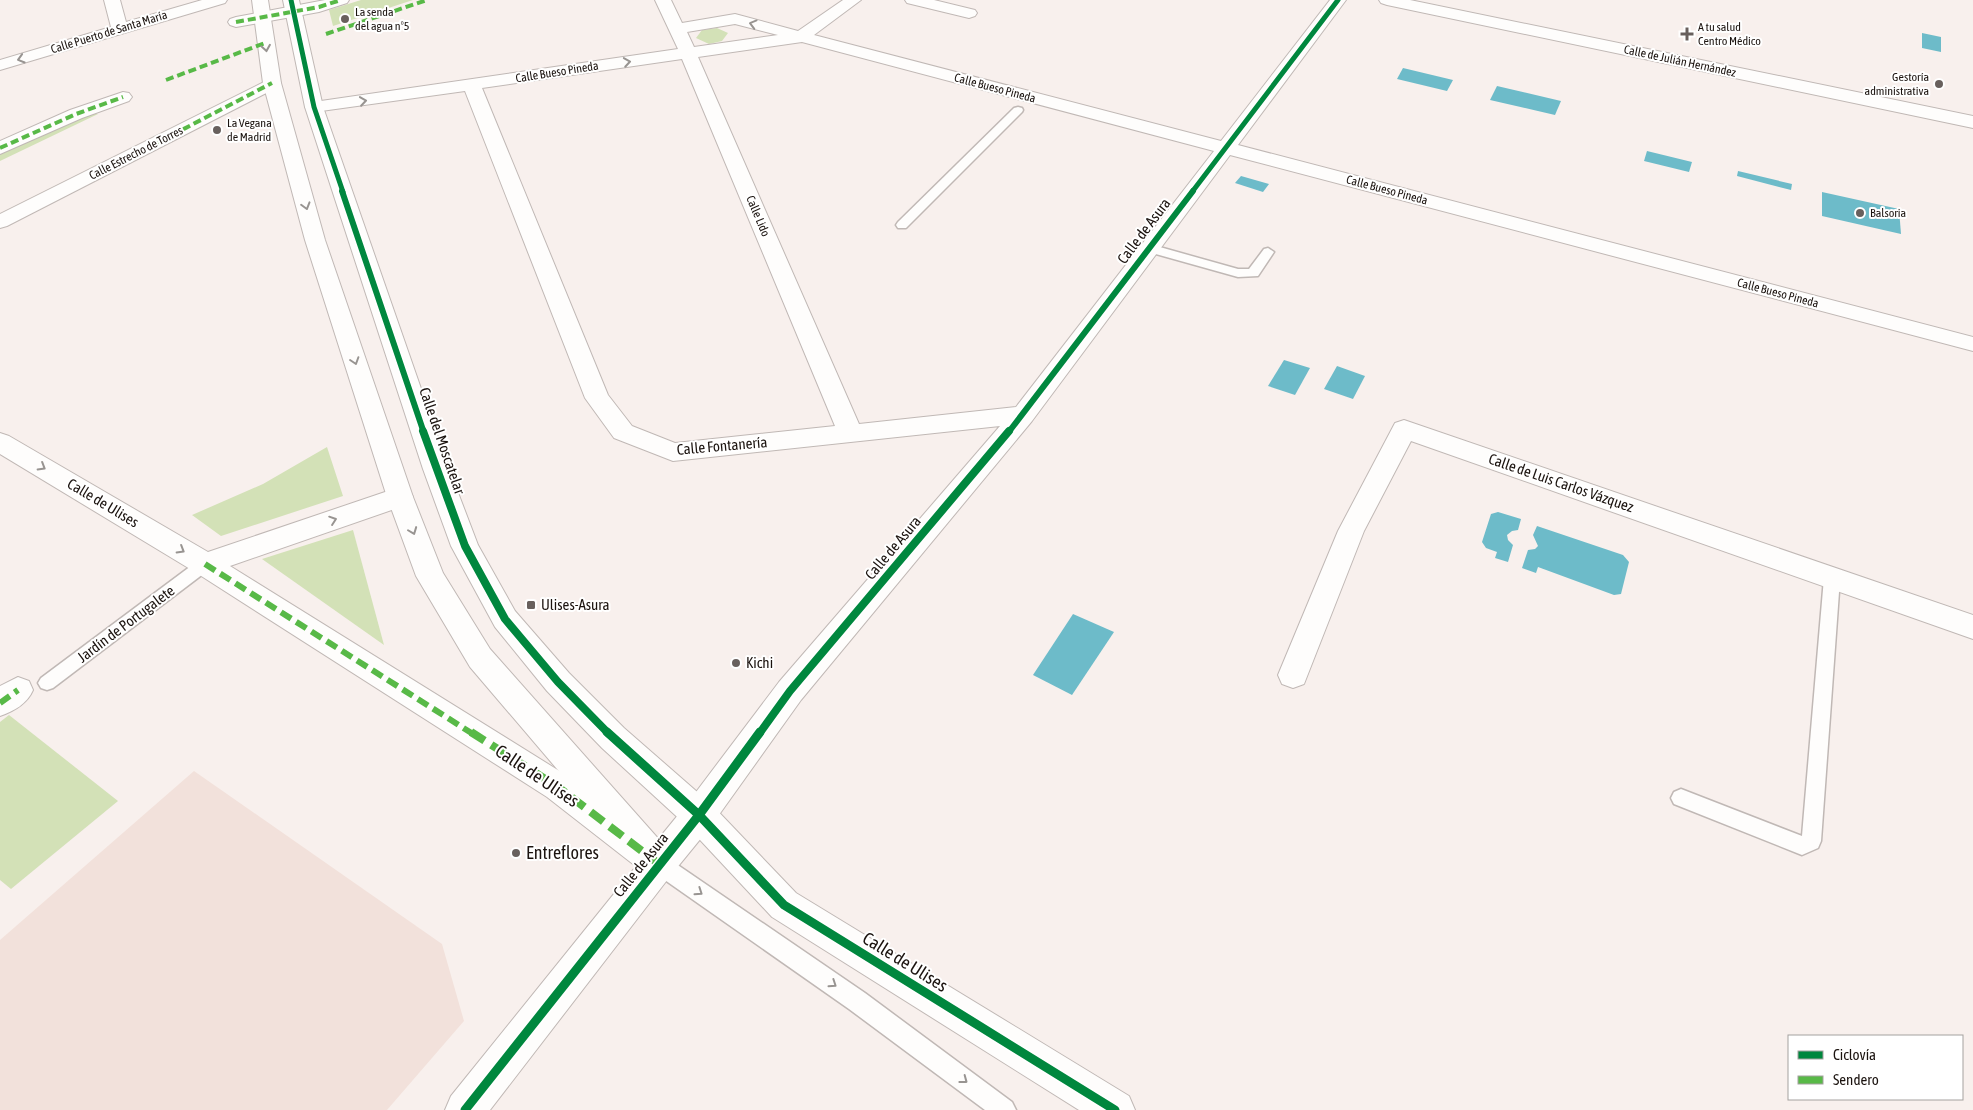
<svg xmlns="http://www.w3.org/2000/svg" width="1973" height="1110" font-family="'Asap Condensed',sans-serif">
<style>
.built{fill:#f2e1db}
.green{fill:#d3e1b7}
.water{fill:#6dbbc9}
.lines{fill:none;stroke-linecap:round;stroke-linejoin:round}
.lane-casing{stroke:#c0b8b5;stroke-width:3}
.street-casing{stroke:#c0b8b5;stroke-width:2}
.secondary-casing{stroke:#c0b8b5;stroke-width:2}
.lane{fill:#fefdfc;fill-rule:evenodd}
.street{fill:#fefdfc;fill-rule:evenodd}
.secondary{fill:#fefdfc;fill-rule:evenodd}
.quiet-far2{stroke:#58b947;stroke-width:4;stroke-dasharray:8 4;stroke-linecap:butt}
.quiet-far1{stroke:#58b947;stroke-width:6;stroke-dasharray:12 6;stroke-linecap:butt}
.quiet{stroke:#58b947;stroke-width:8;stroke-dasharray:16 8;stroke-linecap:butt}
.cycleway-far3-casing{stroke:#fff;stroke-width:7}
.cycleway-far2-casing{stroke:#fff;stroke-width:9}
.cycleway-far1-casing{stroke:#fff;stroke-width:11}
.cycleway-casing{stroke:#fff;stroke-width:12}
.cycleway-far3{stroke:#00873e;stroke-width:5}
.cycleway-far2{stroke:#00873e;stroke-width:6}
.cycleway-far1{stroke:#00873e;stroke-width:8}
.cycleway{stroke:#00873e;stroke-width:9}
.oneway{stroke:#989491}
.poi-dot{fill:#68605d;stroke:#fff;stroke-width:2}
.labels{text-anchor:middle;stroke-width:4;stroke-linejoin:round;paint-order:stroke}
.far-poi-label{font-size:12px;fill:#1b130f;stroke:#fff;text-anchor:start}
.far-street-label{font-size:12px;fill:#1b130f;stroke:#fff}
.street-label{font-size:15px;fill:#1b130f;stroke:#fff}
.poi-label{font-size:15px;fill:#1b130f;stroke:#fff;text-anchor:start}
.near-street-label{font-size:18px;fill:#1b130f;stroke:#fff}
.near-poi-label{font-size:18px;fill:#1b130f;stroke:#fff;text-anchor:start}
</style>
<rect width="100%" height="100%" fill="#f8f0ed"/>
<polygon class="built" points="194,771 442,944 464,1021 387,1110 0,1110 0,940"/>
<g class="green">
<polygon points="361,0 413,0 333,26 329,10"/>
<polygon points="717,28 728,33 722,41 709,44 696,38 702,30"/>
<polygon points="88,112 98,114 0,161 0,154"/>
<polygon points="327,447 343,496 221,536 192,515 263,484"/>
<polygon points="353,530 384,645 262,559"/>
<polygon points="9,715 118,801 11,889 0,880 0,722"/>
</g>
<g class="water">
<polygon points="1922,33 1941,37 1941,52 1922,48"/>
<polygon points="1403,68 1453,80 1447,91 1397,79"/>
<polygon points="1497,86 1561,101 1555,115 1490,100"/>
<polygon points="1647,151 1692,162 1689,172 1644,161"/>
<polygon points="1738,171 1792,184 1791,190 1737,176"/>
<polygon points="1241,176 1269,184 1263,192 1235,183"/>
<polygon points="1822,192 1899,209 1901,234 1822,216"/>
<polygon points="1284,360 1310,368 1295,395 1268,386"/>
<polygon points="1337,366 1365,376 1353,399 1324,389"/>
<polygon points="1498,512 1521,519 1518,530 1512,531 1507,535 1508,540 1513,545 1508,562 1495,558 1497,552 1486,548 1482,542 1491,514"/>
<polygon points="1537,526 1623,555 1629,562 1621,594 1614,595 1538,567 1536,573 1522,568 1528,550 1535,549 1538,546 1533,535"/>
<polygon points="1073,614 1114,632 1072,695 1033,675"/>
</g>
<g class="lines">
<g class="lane-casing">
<g id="lane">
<polygon points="1018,107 1022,108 1023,110 1022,112 906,228 898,228 896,225 898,222 1014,108"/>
<polygon points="1149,244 1238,269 1249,269 1264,249 1268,248 1274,252 1258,276 1238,277 1145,251 1143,248 1145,245"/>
<polygon points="205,558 211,560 213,564 211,568 53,688 47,690 41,688 38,683 41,678 199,560"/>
<polygon points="1832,572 1838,573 1840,578 1821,841 1818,848 1802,855 1674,804 1671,798 1674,792 1681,789 1802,836 1824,578 1826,573"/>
<polygon points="659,855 666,857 865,993 1012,1102 1016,1110 985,1110 849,1009 652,871 649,864 652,857"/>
</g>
</g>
<g class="street-casing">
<g id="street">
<polygon points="104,0 120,0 126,22 202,0 227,0 225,3 0,70 0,60 111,27"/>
<polygon points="325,0 349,0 347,3 319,12 236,27 230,25 228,22 230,19 236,17"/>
<path d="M655,0H671L682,23L735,14L798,31L843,0H861L814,35L1221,141L1330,0H1346L1238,145L1973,337V351L1230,155L1032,421L801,700L711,826L671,875L659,880L647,875L547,797L195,572L0,454V433L9,436L208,552L391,490L400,487L409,490L413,497L409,504L230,566L569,777L656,842L687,804L779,682L1000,426L673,461L614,438L585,398L465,91L314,112L308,111L305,107L308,103L314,102L678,49ZM735,24L778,35L694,47L687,32ZM802,42L1214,151L1016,407L859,424L698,57ZM682,59L835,426L675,443L632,426L608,395L482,88Z"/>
<polygon points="905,0 934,0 975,10 977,13 975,16 969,18 907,3"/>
<polygon points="1379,0 1410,0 1973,116 1973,128 1387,5 1381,3"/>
<polygon points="272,78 278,79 281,83 278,87 7,226 0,228 0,214"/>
<polygon points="123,92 129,93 132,97 129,101 82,118 0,154 0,141 70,110"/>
<polygon points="1404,420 1973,615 1973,639 1411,441 1364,531 1304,684 1293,688 1282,684 1278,675 1338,531 1395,423"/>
<path d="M18,677L29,681L33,690C27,704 14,711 0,716V686Z"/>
</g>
</g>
<g class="secondary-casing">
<g id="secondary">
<polygon points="252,0 268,0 281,83 325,240 413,497 443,573 490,649 671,853 676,864 671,875 490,1110 445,1110 451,1096 638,864 470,667 416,576 387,497 305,240 263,83"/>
<polygon points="283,0 299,0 323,107 449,469 478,545 515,611 569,673 624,728 711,804 796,893 1129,1096 1135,1110 1079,1110 772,917 687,826 602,748 547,691 495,627 451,546 423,469 305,107"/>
</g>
</g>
<use href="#lane" class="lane"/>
<use href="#street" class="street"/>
<use href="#secondary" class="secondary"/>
<g class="quiet-far2">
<polyline points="236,22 319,7 341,0"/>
<polyline points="326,34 427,0"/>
<polyline points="166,80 265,43"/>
<polyline points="151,146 272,83"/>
<polyline points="0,148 76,114 123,97"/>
</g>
<g class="quiet-far1">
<polyline points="205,564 473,734"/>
<polyline points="0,703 18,690"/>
</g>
<polyline class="quiet" points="471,732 558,787 659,864"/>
<g class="cycleway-far3-casing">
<g id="cycleway-far3">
<polyline points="291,0 314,107 343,192"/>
<polyline points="1192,192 1338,0"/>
</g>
</g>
<g class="cycleway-far2-casing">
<g id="cycleway-far2">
<polyline points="342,191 424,433"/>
<polyline points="1008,433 1193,191"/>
</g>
</g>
<g class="cycleway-far1-casing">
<g id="cycleway-far1">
<polyline points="423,431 465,546 505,619 558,682 609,734"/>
<polyline points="759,734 790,691 1009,431"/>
</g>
</g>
<g class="cycleway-casing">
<g id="cycleway">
<polyline points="607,732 699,815 784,905 1115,1110"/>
<polyline points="465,1110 699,815 760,732"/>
</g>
</g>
<use href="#cycleway-far3" class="cycleway-far3"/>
<use href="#cycleway-far2" class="cycleway-far2"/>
<use href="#cycleway-far1" class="cycleway-far1"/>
<use href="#cycleway" class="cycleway"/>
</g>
<defs><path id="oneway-chevron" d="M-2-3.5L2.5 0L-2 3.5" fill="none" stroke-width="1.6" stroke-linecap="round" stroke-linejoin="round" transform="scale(1.25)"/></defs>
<g class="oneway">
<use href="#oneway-chevron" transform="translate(753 24) rotate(-165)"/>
<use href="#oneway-chevron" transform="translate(266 48) rotate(81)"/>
<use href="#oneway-chevron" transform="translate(21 59) rotate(163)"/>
<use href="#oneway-chevron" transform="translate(627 62) rotate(-9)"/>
<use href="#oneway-chevron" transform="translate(363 101) rotate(-8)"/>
<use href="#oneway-chevron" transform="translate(306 206) rotate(74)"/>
<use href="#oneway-chevron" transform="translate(355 361) rotate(72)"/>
<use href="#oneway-chevron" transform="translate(42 467) rotate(31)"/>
<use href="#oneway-chevron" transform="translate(333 520) rotate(-19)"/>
<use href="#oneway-chevron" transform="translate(413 531) rotate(69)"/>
<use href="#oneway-chevron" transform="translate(181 550) rotate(31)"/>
<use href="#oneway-chevron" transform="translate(699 892) rotate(34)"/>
<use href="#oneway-chevron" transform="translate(833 984) rotate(34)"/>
<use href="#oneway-chevron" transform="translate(964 1080) rotate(37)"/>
</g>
<g class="poi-dot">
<circle cx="345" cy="19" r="5"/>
<path d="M1684.5 26.5h5v5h5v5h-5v5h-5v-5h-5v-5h5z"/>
<circle cx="1939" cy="84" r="5"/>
<circle cx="217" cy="130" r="5"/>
<circle cx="1860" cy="213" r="5"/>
<rect x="526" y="600" width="10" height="10" rx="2.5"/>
<circle cx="736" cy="663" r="5"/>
<circle cx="516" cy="853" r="5"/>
</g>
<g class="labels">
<g class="far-poi-label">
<text x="355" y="16">La senda<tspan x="355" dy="14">del agua nº5</tspan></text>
<text x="1698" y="31">A tu salud<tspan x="1698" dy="14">Centro Médico</tspan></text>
<text x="1929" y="81" text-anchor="end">Gestoría<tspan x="1929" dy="14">administrativa</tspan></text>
<text x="227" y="127">La Vegana<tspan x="227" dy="14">de Madrid</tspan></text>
<text x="1870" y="217">Balsoria</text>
</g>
<g class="far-street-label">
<text transform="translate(109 32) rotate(-17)" y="4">Calle Puerto de Santa María</text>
<text transform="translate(1680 61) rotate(12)" y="4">Calle de Julián Hernández</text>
<text transform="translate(557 72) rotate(-9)" y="4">Calle Bueso Pineda</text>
<text transform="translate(995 88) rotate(15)" y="4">Calle Bueso Pineda</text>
<text transform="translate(136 153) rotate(-27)" y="4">Calle Estrecho de Torres</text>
<text transform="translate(1387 190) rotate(15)" y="4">Calle Bueso Pineda</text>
<text transform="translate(758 216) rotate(67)" y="4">Calle Lido</text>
<text transform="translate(1778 293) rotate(15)" y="4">Calle Bueso Pineda</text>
</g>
<g class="street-label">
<text transform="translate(1144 231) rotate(-53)" y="5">Calle de Asura</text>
<text transform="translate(442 441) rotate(71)" y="5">Calle del Moscatelar</text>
<text transform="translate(722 446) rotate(-5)" y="5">Calle Fontanería</text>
<text transform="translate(1561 483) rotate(19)" y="5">Calle de Luis Carlos Vázquez</text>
<text transform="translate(103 503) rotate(31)" y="5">Calle de Ulises</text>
<text transform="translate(893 548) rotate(-50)" y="5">Calle de Asura</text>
<text transform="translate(126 624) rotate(-37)" y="5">Jardín de Portugalete</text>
<text transform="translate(641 865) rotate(-51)" y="5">Calle de Asura</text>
</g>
<g class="poi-label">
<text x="541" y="610">Ulises-Asura</text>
<text x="746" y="668">Kichi</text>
</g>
<g class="near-street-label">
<text transform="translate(537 776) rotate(34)" y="6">Calle de Ulises</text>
<text transform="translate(905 962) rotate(32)" y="6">Calle de Ulises</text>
</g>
<g class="near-poi-label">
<text x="526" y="859">Entreflores</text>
</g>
</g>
<rect x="1788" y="1035" width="175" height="65" fill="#ffffff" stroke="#a4a19f"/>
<rect x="1798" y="1051" width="25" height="8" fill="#00873e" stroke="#a4a19f"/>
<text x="1833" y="1060" font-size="15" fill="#1b130f">Ciclovía</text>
<rect x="1798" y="1076" width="25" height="8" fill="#58b947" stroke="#a4a19f"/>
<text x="1833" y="1085" font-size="15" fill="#1b130f">Sendero</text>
</svg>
